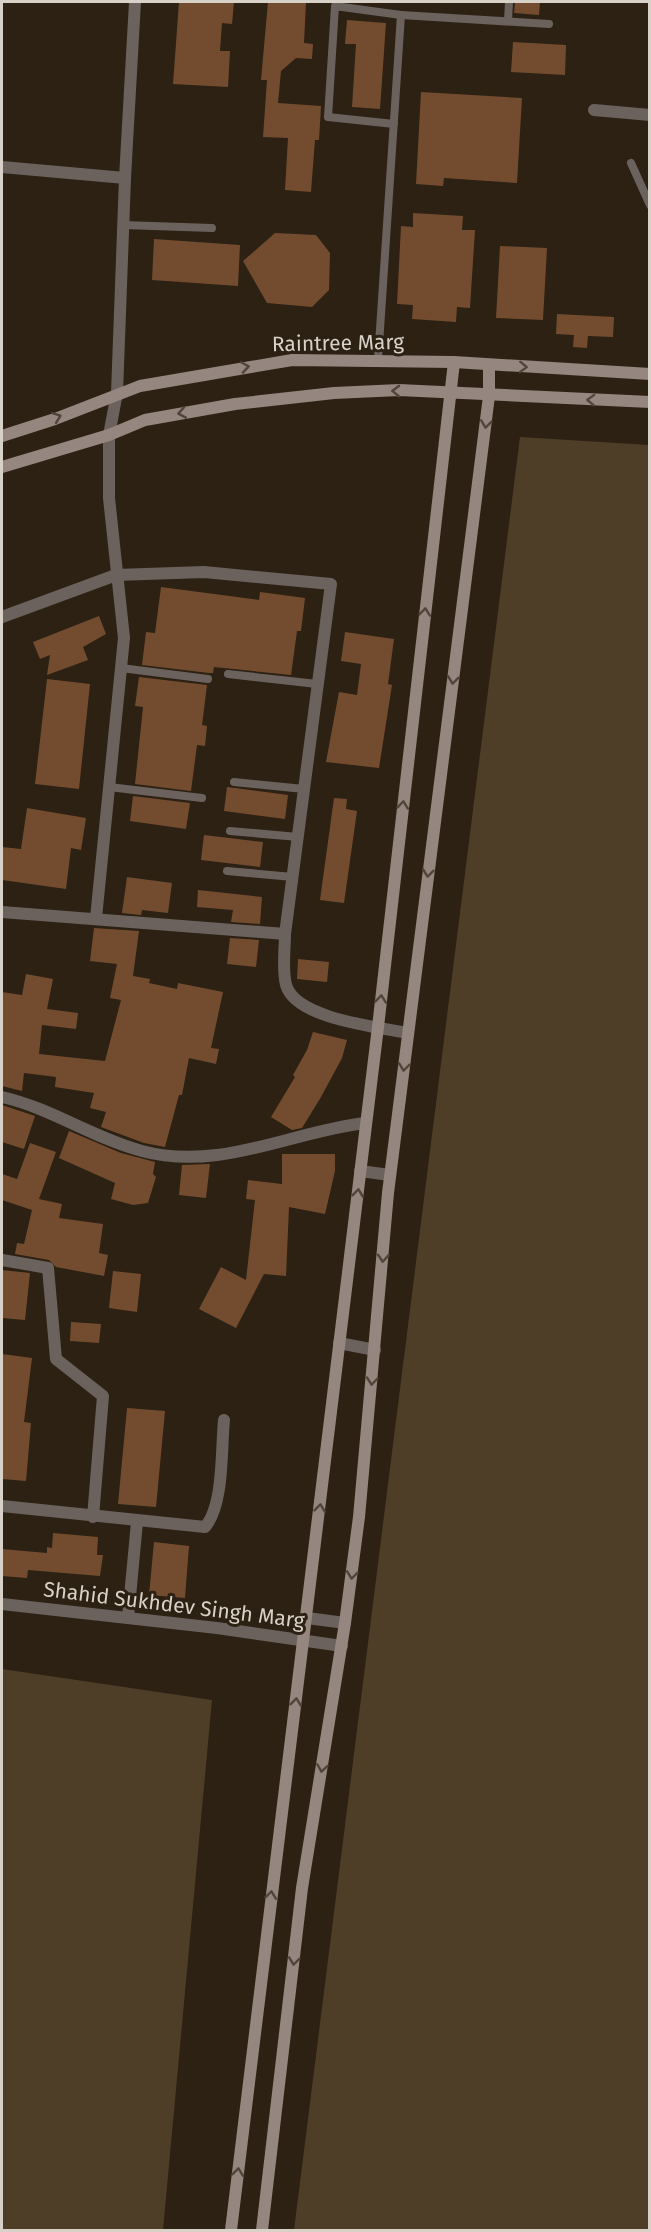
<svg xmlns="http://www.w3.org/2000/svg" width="651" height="2232" font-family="'Fira Sans',sans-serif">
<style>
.green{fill:#4e3e27}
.building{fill:#734c30}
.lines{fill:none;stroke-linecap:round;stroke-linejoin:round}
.service{stroke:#6b625e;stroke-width:8}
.minor{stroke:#6b625e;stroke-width:12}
.tertiary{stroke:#6b625e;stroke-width:12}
.secondary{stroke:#95867f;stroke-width:12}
.oneway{stroke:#514439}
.labels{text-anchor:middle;stroke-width:6;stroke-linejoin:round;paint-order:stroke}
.street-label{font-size:21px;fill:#d8d1c8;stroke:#2c2113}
</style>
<rect width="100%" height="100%" fill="#2c2113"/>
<g class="green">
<polygon points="520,437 649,445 649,2230 294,2230"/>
<polygon points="2,1669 212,1700 163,2230 2,2230"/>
</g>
<g class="building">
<polygon points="179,2 234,2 232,24 222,23 220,51 230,51 228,87 173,84"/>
<polygon points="268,2 306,2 304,43 313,44 312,59 296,58 281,71 278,103 321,106 319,140 315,140 311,192 285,190 288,138 263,137 267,80 261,80"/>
<polygon points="515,2 540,2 539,15 514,13"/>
<polygon points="347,20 386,23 380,109 352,107 356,44 345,44"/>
<polygon points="513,42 566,45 565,75 511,72"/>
<polygon points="421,92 522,98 517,183 444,178 443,186 416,184"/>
<polygon points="413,213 463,216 462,230 475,230 470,308 457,307 456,322 412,319 413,305 397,304 401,226 413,227"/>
<polygon points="275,233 316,235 330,253 329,290 312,307 267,303 243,261"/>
<polygon points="154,239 240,245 238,286 152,280"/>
<polygon points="500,246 547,248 543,320 496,318"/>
<polygon points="557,314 614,317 613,337 588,336 587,348 573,347 574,335 556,334"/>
<polygon points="161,587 259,600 260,592 305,598 301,631 297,631 291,675 214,667 213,673 209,673 142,665 146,632 155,633"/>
<polygon points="99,616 106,634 83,647 88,660 47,675 50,655 40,659 33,642"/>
<polygon points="345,632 394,639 388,684 392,685 379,768 326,762 339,692 357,695 361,664 341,661"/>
<polygon points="139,677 207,685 202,725 207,726 205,746 197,745 191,791 135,784 143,707 135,706"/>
<polygon points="47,679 90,684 79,789 35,784"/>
<polygon points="227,787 288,795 285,819 224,811"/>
<polygon points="133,796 190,803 186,829 130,821"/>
<polygon points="334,798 347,799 346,809 357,811 344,903 320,900"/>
<polygon points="27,808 86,818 81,850 71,848 66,889 2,880 2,847 21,849"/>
<polygon points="204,835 263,842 260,867 201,860"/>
<polygon points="127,877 172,883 168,913 142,910 141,915 122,913"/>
<polygon points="198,890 262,897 260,924 231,922 233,910 197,907"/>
<polygon points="94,928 139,931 133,976 150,979 149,983 177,989 178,983 223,992 211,1048 219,1049 216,1064 189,1058 182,1095 179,1095 165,1147 144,1143 101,1127 106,1112 90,1108 94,1093 55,1087 56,1077 24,1073 22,1091 2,1086 2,992 22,995 26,974 53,979 47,1009 78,1013 76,1029 42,1025 39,1054 105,1061 121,1000 110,998 117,964 90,961"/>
<polygon points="230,938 259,940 256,967 227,964"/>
<polygon points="298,959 329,962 327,982 297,979"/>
<polygon points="313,1032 347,1040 342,1058 321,1097 302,1128 292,1130 271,1117 295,1077 293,1075 307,1050"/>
<polygon points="2,1105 35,1116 24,1149 2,1142"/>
<polygon points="69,1131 121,1153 155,1162 153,1174 156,1177 148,1203 133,1205 111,1199 115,1183 59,1158"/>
<polygon points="30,1143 56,1152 39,1199 62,1204 59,1218 103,1224 99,1253 108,1255 104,1276 56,1267 49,1260 15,1254 17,1243 24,1244 32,1210 2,1200 2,1174 17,1179"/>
<polygon points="282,1154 335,1154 335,1171 325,1214 289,1207 286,1276 264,1274 236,1328 199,1309 221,1267 246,1280 255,1200 246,1199 248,1180 282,1184"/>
<polygon points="210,1164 206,1198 179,1195 182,1165"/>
<polygon points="2,1270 30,1273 25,1320 2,1318"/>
<polygon points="113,1271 141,1274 137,1312 109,1308"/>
<polygon points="71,1322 101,1324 99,1343 70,1341"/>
<polygon points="2,1354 32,1358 24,1422 31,1423 26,1481 2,1479"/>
<polygon points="127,1408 165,1411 156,1507 118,1504"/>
<polygon points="53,1533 98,1537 97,1555 103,1555 100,1576 28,1570 27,1578 2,1576 2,1549 47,1553 47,1547 52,1548"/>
<polygon points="154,1542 189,1546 185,1598 149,1595"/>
</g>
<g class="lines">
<g class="service">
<polyline points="401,15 549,24"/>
<polyline points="508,21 509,2"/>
<polyline points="631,163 650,205"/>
<polyline points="123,225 212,228"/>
<polyline points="378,359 401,15 335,6 328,117 394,124"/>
<polyline points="121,668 208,679"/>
<polyline points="228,674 317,684"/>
<polyline points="234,782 304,789"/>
<polyline points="109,787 202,798"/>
<polyline points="230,831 298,837"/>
<polyline points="227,871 293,877"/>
</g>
<g class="minor">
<polyline points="594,110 650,115"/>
<polyline points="2,167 125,178"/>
<path d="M2,617L116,575L204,572L331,584L285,934C285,950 282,968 286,985C296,1019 378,1027 408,1033"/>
<polyline points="2,912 285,934"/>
<polyline points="96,918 124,638 109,498 109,435 117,393 125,178 135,2"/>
<path d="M2,1097C51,1108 93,1138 142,1151C220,1172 292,1131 366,1123"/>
<polyline points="2,1260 48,1268 56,1359 103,1396 93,1517"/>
<path d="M2,1506L205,1527C224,1505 221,1450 224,1420"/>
<polyline points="2,1604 217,1628 342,1646"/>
<polyline points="128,1618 137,1522"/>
</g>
<g class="tertiary">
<polyline points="360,1171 390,1175"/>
<polyline points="339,1343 375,1350"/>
<polyline points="307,1618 345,1623"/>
</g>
<g class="secondary">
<polyline points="2,436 55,419 140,386 292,360 454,362 650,374"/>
<polyline points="2,467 109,435 145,420 235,404 334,393 399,390 650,402"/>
<polyline points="231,2230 378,1027 454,362"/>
<polyline points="262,2230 302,1888 345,1623 359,1517 388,1193 489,396 489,366"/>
</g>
</g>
<defs><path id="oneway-chevron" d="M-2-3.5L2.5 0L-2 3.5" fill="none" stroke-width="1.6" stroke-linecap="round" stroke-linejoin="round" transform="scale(1.5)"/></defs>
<g class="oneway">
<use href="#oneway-chevron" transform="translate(245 367) rotate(-9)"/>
<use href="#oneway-chevron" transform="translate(523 367) rotate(2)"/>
<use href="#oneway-chevron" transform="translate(396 391) rotate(-179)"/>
<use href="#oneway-chevron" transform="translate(591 400) rotate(-178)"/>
<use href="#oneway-chevron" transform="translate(182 413) rotate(170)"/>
<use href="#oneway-chevron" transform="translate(57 417) rotate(-21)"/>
<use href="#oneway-chevron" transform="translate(486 424) rotate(97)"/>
<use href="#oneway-chevron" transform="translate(425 612) rotate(-84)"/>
<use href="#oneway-chevron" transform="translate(453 680) rotate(97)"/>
<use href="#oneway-chevron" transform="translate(403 805) rotate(-84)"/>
<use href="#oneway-chevron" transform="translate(428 873) rotate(97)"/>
<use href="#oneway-chevron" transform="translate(381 999) rotate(-84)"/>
<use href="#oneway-chevron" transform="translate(404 1067) rotate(97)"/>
<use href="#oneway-chevron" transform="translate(358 1193) rotate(-83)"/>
<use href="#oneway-chevron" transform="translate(383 1258) rotate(94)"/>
<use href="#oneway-chevron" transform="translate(372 1381) rotate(95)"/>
<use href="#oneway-chevron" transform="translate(320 1508) rotate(-83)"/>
<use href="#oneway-chevron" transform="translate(352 1575) rotate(97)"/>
<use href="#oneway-chevron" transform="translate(296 1702) rotate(-83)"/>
<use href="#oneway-chevron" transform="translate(322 1768) rotate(99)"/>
<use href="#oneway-chevron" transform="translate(271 1895) rotate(-83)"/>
<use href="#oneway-chevron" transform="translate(294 1961) rotate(97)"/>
<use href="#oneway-chevron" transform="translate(238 2172) rotate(-83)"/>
</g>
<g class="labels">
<g class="street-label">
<text transform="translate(338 343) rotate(-1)" y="7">Raintree Marg</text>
<text transform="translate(174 1605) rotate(7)" y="7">Shahid Sukhdev Singh Marg</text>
</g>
</g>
<rect width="651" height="2232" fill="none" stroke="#d8d1c8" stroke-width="6"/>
</svg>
